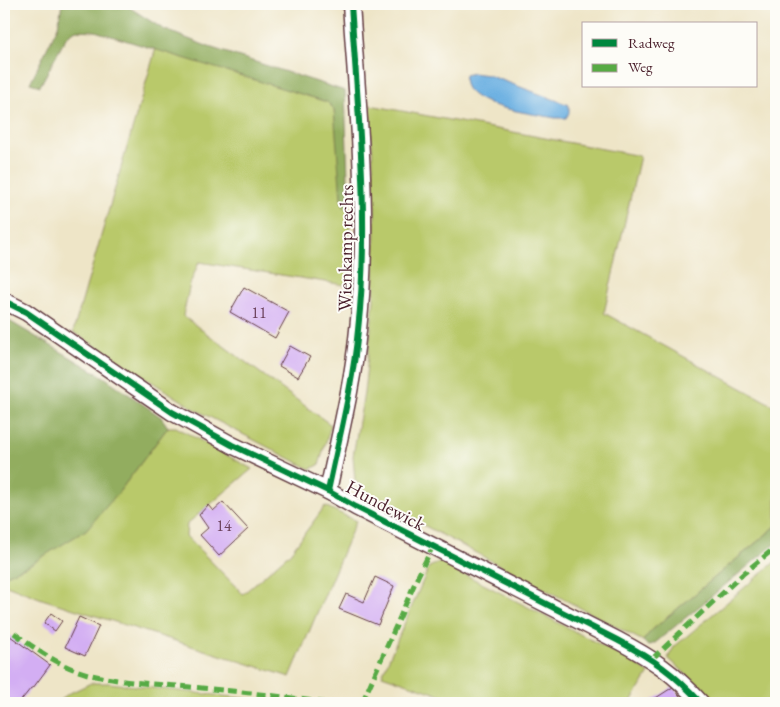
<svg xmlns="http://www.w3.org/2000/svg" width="780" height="707" font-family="'EB Garamond',serif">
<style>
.green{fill:#b9c96b;stroke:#82744b}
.forest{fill:#92ad5f;stroke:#6e6645}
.water{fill:#6db1e2;stroke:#5c6886}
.building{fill:#d3aef3}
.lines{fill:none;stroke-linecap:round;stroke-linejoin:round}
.street-casing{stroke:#633d42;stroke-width:19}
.street{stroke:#fff;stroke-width:16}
.quiet{stroke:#57aa44;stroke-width:5;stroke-dasharray:10 5;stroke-linecap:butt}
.cycleway-casing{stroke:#fdfcf7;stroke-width:9}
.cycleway{stroke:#00873e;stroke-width:6}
.labels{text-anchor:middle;stroke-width:4;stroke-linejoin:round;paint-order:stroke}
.number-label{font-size:16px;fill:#6c435d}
.street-label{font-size:19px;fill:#4a1f2b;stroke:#fdfcf7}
</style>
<rect width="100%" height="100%" fill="#fdfcf7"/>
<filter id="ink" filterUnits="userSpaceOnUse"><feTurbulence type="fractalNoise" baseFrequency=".02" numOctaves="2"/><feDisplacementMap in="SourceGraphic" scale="10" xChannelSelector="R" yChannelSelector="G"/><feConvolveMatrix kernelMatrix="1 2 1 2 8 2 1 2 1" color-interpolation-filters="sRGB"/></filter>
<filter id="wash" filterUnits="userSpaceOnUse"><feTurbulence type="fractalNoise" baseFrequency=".0096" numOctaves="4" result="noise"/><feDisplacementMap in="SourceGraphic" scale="20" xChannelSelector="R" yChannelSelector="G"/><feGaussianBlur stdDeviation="1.12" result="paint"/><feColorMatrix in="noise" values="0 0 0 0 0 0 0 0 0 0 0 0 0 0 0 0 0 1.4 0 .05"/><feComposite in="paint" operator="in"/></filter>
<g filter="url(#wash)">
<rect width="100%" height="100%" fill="#eee5c7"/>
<g class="green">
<polygon points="156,48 327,102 334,109 344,207 349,210 351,286 199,262 190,284 183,316 331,425 319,465 310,469 198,411 73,332"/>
<polygon points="370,105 640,156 604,313 776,407 776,526 651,631 643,641 389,507 367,494 355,480 353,456 364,393 374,300 375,205"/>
<polygon points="168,427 176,427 252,469 187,524 186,536 243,594 290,553 325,506 356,521 290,677 42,599 4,584 4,576 29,565 119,492"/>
<polygon points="776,561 776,703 709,703 687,675 668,658 674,647"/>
<polygon points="441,562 626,658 649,673 630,703 463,703 382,675 429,567"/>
<polygon points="91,683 109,683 259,700 255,703 56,703 68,694"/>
</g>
<g class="forest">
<polygon points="62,4 124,4 163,29 209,47 345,91 349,210 344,207 341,199 334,109 327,102 95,31 76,30 67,36 40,86 30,83 58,26"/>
<polygon points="4,318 104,377 161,417 168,427 119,492 86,530 29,565 4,576"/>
<polygon points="776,526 776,543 655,643 648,646 643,641 651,631"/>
</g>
<path class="water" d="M473,73L488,75L569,105V113L566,118H555C531,113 484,109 468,90C464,85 464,80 465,75Z"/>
<g id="blocks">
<g class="building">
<polygon points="244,287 289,312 275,338 230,312"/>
<polygon points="290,346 310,357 298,377 279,366"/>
<polygon points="223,502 248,529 219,556 200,535 208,528 199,515 208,505 213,511"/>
<polygon points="375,577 394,586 378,625 339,609 346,594 364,602"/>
<polygon points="51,613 62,621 55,631 44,623"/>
<polygon points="79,617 99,626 85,656 65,647"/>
<polygon points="6,633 50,665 33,688 31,688 19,703 4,703 4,672 6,669 4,668 4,636"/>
<polygon points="673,687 682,699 676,703 648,703"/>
</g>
</g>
</g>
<g filter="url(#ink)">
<use href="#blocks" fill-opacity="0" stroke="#633d42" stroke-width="1"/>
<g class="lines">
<g class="street-casing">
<g id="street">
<path d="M4,301L26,312L172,412L232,445L328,491L356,507L617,640C653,659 674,673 701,703"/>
<path d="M328,491C339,438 353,384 358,330C370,222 358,112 351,4"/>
</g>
</g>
<use href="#street" class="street"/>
<g class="quiet">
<path d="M14,633C33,647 51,660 73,669C105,682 155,684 190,687C236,691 281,696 327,703"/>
<polyline points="652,659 744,573 776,547"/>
<polyline points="362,703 418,576 433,546"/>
</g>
<g class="cycleway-casing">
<g id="cycleway">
<path d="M4,301L26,312L172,412L232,445L328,491L356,507L617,640C653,659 674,673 701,703"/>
<path d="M328,491C339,438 353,384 358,330C370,222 358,112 351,4"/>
</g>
</g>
<use href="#cycleway" class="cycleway"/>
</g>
</g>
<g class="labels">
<g class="number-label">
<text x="259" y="318">11</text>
<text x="224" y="531">14</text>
</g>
<g class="street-label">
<text transform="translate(345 248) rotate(-89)" y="7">Wienkamp rechts</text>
<text transform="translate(386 505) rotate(28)" y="7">Hundewick</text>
</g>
</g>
<rect width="780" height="707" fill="none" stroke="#fdfcf7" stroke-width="20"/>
<rect x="582" y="22" width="175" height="65" fill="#fdfcf7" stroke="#b5a4a5"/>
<rect x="592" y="39" width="25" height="8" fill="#00873e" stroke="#b5a4a5"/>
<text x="628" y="48" font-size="15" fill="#4a1f2b">Radweg</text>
<rect x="592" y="64" width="25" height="8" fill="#57aa44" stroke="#b5a4a5"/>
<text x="628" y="72" font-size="15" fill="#4a1f2b">Weg</text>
</svg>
